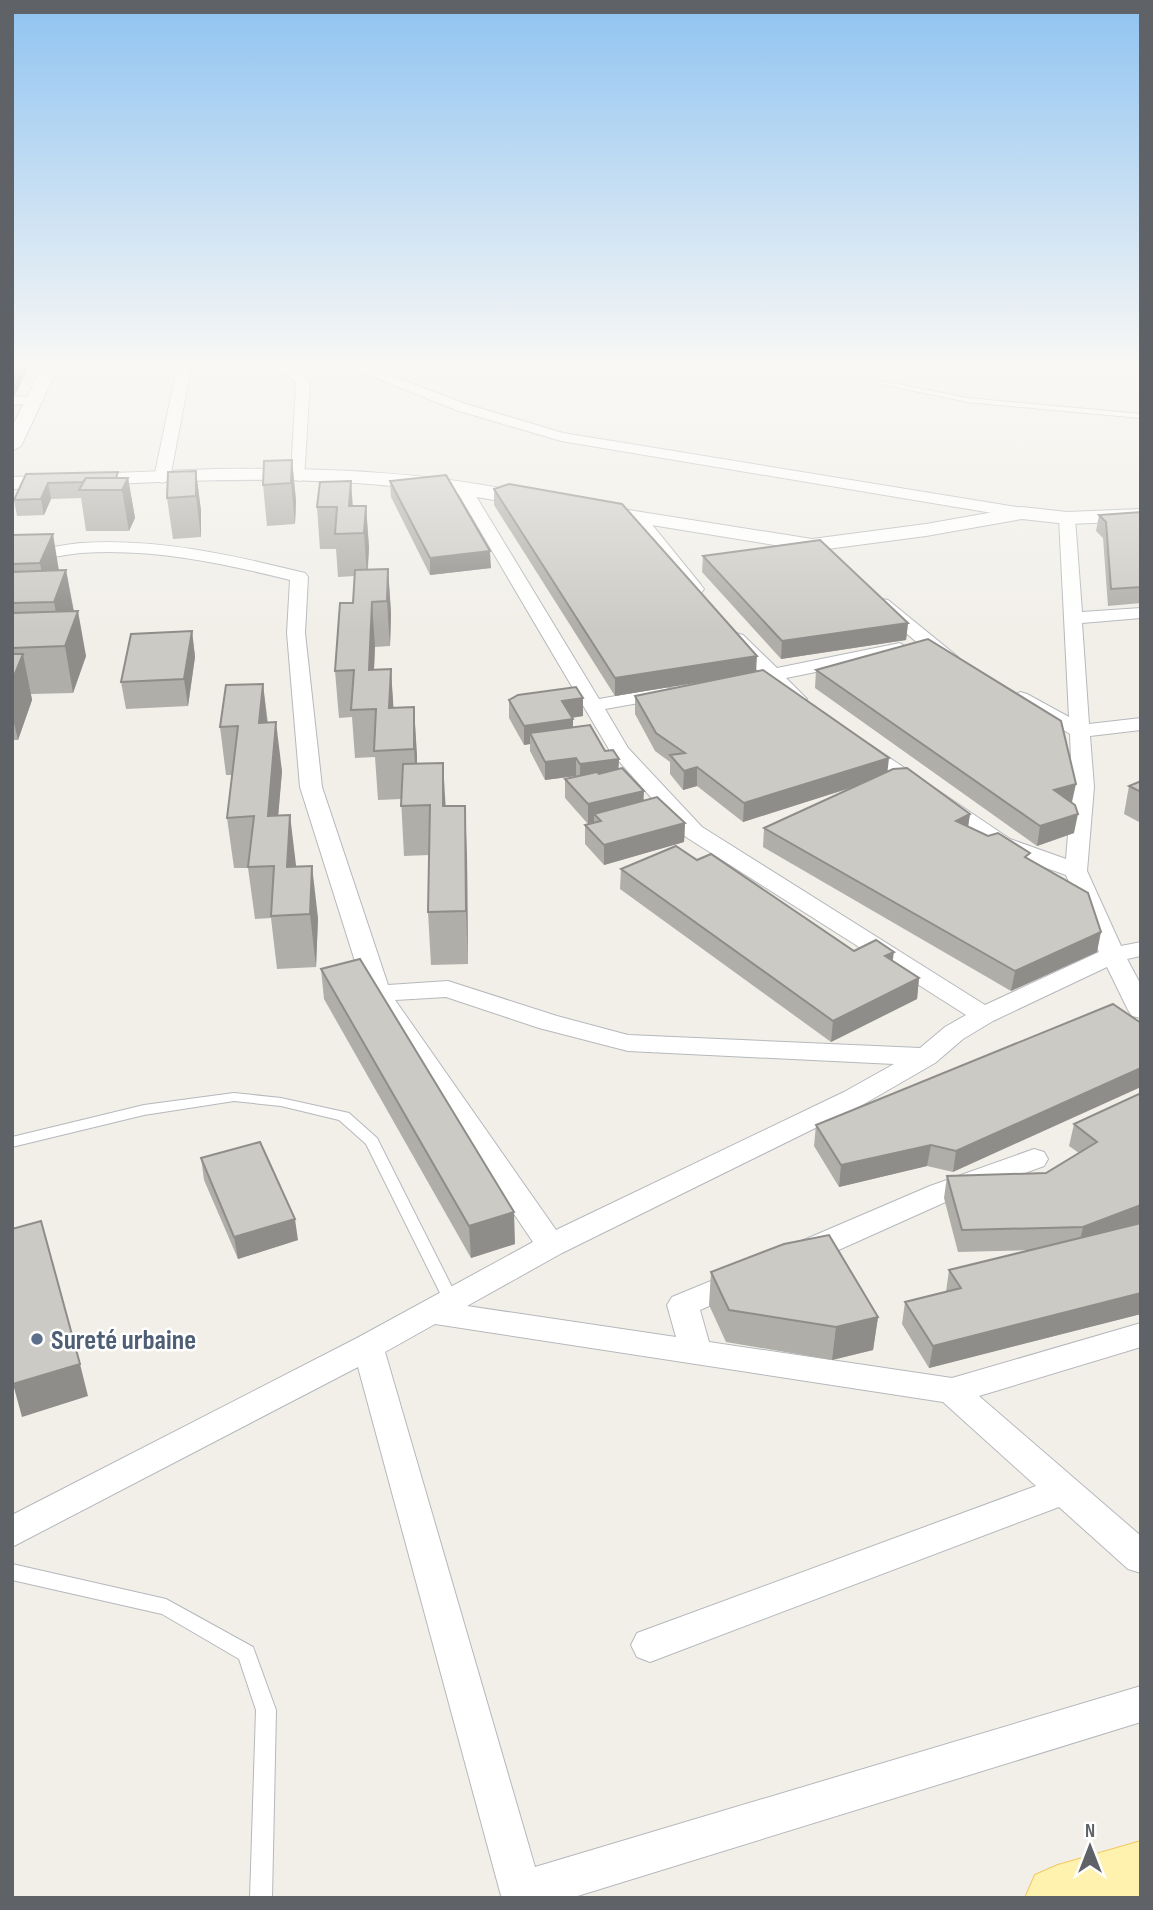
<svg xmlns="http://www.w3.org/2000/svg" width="1153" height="1910" font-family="'Sofia Sans Condensed',sans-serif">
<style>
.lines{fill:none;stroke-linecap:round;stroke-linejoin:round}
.service-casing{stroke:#b5b8bc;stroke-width:2}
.minor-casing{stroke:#b5b8bc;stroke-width:2}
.tertiary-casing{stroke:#b5b8bc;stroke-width:2}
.primary-casing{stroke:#f2c960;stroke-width:2}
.service{fill:#fff;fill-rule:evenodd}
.minor{fill:#fff;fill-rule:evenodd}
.tertiary{fill:#fff;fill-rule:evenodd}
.primary{fill:#fff2af;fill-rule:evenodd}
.wall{fill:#afaea9}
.shaded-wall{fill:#8f8d8a}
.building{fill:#cccac5;stroke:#8f8d8a;stroke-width:2}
.service-dot{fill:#5c6f8a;stroke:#fff;stroke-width:2.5}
.labels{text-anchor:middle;stroke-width:5;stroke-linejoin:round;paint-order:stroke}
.near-service-label{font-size:28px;font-weight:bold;fill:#4e5e75;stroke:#fff;text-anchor:start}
</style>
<rect width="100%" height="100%" fill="#f1efe8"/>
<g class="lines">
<g class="service-casing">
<g id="service">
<polygon points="883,381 967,398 1141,414 1141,418 967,402 881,384 880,383"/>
<polygon points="234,1093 281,1098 349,1113 377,1138 459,1301 456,1305 451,1307 446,1305 366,1144 339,1120 281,1106 234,1101 144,1115 12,1147 12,1137 144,1105"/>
<polygon points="12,1564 166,1599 253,1647 276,1710 272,1898 250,1898 256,1710 239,1659 162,1614 12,1580"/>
</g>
</g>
<g class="minor-casing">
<g id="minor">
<polygon points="178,363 192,363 170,478 162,483 154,478"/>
<polygon points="272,363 287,363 310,381 304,479 299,481 291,476 296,382"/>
<polygon points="339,363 358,363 466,404 563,433 1022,508 1030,513 1022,518 561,441 456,410"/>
<polygon points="33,396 38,397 38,403 12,405 12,397"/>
<path d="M463,483L471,488L599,699L666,687L673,689L676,693L673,697L605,709L628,748L702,827L985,1005L1099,952L1066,875L994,849L852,748L855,744H869L1010,839L1066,859L1072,787L1070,734L1010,698L1020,692L1027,694L1069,717L1059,518L1061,515H1073L1075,518L1082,612L1141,608V618L1082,623L1089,724L1141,718V730L1090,736L1094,787L1087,871L1121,946L1141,942V956L1127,959L1141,985V1018L1132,1016L1128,1010L1107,967L993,1021L963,1039L935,1063L864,1104L562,1253L467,1306L676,1337L667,1305L672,1297L740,1269L751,1272L755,1280L751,1288L700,1310L709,1342L952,1378L1141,1323V1347L979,1396L1141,1536V1573L1128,1569L1059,1507L650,1662L637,1657L631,1645L637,1633L1036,1486L943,1402L435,1324L385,1352L535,1867L1141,1686V1722L571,1898H502L500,1892L358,1367L12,1547V1515L357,1338L533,1242L365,993L300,787L287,633L290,580C222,563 152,548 81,553C58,555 35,561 12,566V556C35,551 58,545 81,543C157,538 232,555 305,573L308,577L305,633L322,787L388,985L448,981L557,1016L628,1035L920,1048L945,1027L966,1015L686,837L610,751L455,488ZM446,997L539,1028L628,1051L894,1064L844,1092L556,1230L395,1000Z"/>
<polygon points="639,514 645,516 701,585 704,589 701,593 689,593 631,519"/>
<polygon points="882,599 888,600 958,657 960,661 958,665 944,665 876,608 873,604"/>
<polygon points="736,633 743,635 777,668 900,643 909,649 900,655 786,678 807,699 797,705 790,703 768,681 754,681 751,677 759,672 727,639"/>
<polygon points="1034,1149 1044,1152 1048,1159 1044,1166 950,1200 814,1261 803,1264 792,1261 788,1253 792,1245 930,1186"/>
</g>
</g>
<g class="tertiary-casing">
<g id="tertiary">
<polygon points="44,363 60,363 21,446 12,451 12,427"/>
<path d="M216,469C323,468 436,471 541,497L544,501L534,507C469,495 404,485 338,482C229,476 121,484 12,489V477Z"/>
<polygon points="597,505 812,539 926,524 1022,507 1067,512 1141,509 1141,521 1067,524 1022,519 926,536 812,551 590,515 587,511"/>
</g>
</g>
<g class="primary-casing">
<polygon id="primary" points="1141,1841 1141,1898 1025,1898 1035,1875 1058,1865"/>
</g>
<use href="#service" class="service"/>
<use href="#minor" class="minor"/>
<use href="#tertiary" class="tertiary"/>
<use href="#primary" class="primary"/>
</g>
<g class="wall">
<polygon points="12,363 15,395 12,395"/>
<polygon points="292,460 296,501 295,524 267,526 263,485"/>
<polygon points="196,471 201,511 201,537 173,539 167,498"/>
<polygon points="26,474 128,478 135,518 129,531 86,531 81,498 51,499 44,515 17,516 14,500"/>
<polygon points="390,481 491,568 430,575 391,497"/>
<polygon points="494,489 756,671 887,772 970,814 968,827 1029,859 1097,952 1011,991 763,847 764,828 857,786 743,822 697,786 683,790 670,774 670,762 655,751 635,714 635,696 707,681 615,696 494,505"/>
<polygon points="366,506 369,548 368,569 388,569 391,613 390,646 375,647 374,670 391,669 393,708 414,707 417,764 445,806 467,856 468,964 431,965 428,912 429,855 404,856 401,799 378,800 375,757 355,758 352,717 339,718 335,671 353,603 355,576 338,577 336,549 320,549 317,507"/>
<polygon points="1141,512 1141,603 1108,606 1103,538 1096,531 1099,515"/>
<polygon points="12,535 59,570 66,570 74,611 86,656 73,693 31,694 32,700 18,740 12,740"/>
<polygon points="703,556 908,623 906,640 781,659 702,572"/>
<polygon points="192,631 195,657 188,706 126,709 121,682"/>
<polygon points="816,670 1072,802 1071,803 1074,833 1037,846 815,688"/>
<polygon points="263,684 268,723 282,771 278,815 296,867 318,918 316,967 277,969 271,918 255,919 248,868 234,868 227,818 232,775 226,775 220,727"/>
<polygon points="583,698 583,716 572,718 573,727 605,751 619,759 618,769 644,800 685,823 684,842 604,865 585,844 585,825 594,822 588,824 565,798 565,779 576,776 545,780 530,751 530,744 524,745 509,718 509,700"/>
<polygon points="1141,781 1141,823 1124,814 1129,786"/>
<polygon points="697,860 854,951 892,960 919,978 917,999 831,1042 620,889 621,869"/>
<polygon points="321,969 515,1244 471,1258 324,999"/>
<polygon points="1141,1023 953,1172 927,1166 839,1187 814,1146 816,1125"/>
<polygon points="1141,1093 1141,1314 929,1368 902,1324 905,1302 946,1292 949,1270 1032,1250 958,1252 944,1198 947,1176 1046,1173 1079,1153 1069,1146 1074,1124"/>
<polygon points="201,1158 298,1240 238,1259 204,1180"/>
<polygon points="711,1272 878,1317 873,1350 832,1360 726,1342 709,1305"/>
</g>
<g class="shaded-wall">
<polygon points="22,363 31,363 15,395 12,381"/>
<polygon points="292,460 296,501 295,524 291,483"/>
<polygon points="196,471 201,511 201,537 196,496"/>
<polygon points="128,478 135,518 129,531 122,490"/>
<polygon points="351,481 354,522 349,506"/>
<polygon points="48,483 51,499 44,515 41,499"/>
<polygon points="366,506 369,548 367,576 364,533"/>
<polygon points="53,534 60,577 47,602 40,563"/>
<polygon points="490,551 491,568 430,575 430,558"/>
<polygon points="388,569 391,613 390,646 387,601"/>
<polygon points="66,570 74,614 62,647 54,602"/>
<polygon points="372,602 375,647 372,709 369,670"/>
<polygon points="78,611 86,656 73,693 65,646"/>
<polygon points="908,623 906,640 781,659 782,641"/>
<polygon points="192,631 195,657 188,706 184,679"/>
<polygon points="23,654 32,700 18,740 12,714 12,681"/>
<polygon points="757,656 756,673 615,696 615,678"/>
<polygon points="391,669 394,716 389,708"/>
<polygon points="263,684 268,731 259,723"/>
<polygon points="583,698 583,716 562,719 562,701"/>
<polygon points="414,707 417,755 417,798 414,749"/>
<polygon points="573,719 573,737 530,733 530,744 524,745 524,726"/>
<polygon points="276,722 282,771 274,866 268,816"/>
<polygon points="576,758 576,776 545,780 545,762"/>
<polygon points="889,758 887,776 743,822 744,803"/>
<polygon points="619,759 618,778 580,783 580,764"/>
<polygon points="443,763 446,812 443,806"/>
<polygon points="697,767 697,786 683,790 684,771"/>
<polygon points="1076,784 1072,802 1050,809 1054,790"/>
<polygon points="644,791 643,810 594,814 594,822 588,824 588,804"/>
<polygon points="465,806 467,856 468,964 466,911"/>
<polygon points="970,814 967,833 956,821"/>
<polygon points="1078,814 1074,833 1037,846 1040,826"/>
<polygon points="290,815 296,865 293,915 287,867"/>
<polygon points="685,823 684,842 604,865 604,845"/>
<polygon points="312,866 318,918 316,967 310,914"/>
<polygon points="1101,932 1097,952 1011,991 1015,971"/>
<polygon points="894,952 891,972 885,956"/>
<polygon points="919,978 917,999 831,1042 833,1021"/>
<polygon points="1141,1068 1141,1087 953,1172 956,1151"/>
<polygon points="931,1145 927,1166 839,1187 841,1165"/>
<polygon points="1141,1205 1141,1224 1078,1249 1083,1227"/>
<polygon points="514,1212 515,1244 471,1258 469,1226"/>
<polygon points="295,1219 298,1240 238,1259 234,1237"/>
<polygon points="1141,1293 1141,1314 929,1368 933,1346"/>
<polygon points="878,1317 873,1350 832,1360 836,1327"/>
<polygon points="80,1364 88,1396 22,1417 13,1384"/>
</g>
<g class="building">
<polygon points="12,363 22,363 12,381"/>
<polygon points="292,460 291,483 263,485 264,461"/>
<polygon points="196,471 196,496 167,498 168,472"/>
<polygon points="118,472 116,478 86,478 83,482 48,483 41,499 14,500 26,474"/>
<polygon points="446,475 490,551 430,558 390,481"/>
<polygon points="86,478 128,478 122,490 79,490"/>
<polygon points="351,481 349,506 366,506 364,533 335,534 337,507 317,507 320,482"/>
<polygon points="509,484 622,504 757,656 615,678 494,489"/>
<polygon points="1141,512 1141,587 1111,589 1106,522 1099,515"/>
<polygon points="53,534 40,563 12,564 12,535"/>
<polygon points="820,540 908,623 782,641 703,556"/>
<polygon points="388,569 387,601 372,602 369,670 391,669 389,708 414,707 414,749 374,751 376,709 351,710 354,670 335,671 340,603 353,603 355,570"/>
<polygon points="66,570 54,602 12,603 12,572"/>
<polygon points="78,611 65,646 12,648 12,613"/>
<polygon points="192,631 184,679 121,682 131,634"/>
<polygon points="928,639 1061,721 1076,784 1054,790 1075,805 1078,814 1040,826 816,670"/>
<polygon points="12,654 23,654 12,681"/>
<polygon points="763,670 889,758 744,803 697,767 684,771 670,755 685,753 656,733 635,696"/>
<polygon points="263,684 259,723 276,722 268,816 290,815 287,867 312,866 310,914 271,916 274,866 248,867 254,816 227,818 238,726 220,727 226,685"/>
<polygon points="576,687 583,698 562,701 573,719 524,726 509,700 518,695"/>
<polygon points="590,725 605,751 613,750 619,759 580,764 576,758 545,762 530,733"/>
<polygon points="443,763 443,806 465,806 466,911 428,912 430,805 401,806 403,764"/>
<polygon points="622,768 644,791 588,804 565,779 597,772 599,774"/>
<polygon points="907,768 970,814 956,821 988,836 998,833 1030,853 1025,857 1088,893 1101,932 1015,971 764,828 893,769"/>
<polygon points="1141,781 1141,792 1129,786"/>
<polygon points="657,797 685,823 604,845 585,825 601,821 594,814"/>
<polygon points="676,846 697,860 711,854 854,951 876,940 894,952 885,956 919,978 833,1021 621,869"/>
<polygon points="360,959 514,1212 469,1226 321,969"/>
<polygon points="1113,1004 1141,1023 1141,1068 956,1151 931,1145 841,1165 816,1125"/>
<polygon points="1141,1093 1141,1205 1083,1227 962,1230 947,1176 1046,1173 1097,1142 1074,1124"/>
<polygon points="260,1142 295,1219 234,1237 201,1158"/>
<polygon points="41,1221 80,1364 13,1384 12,1229"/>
<polygon points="1141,1223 1141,1293 933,1346 905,1302 961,1288 949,1270"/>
<polygon points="829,1235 878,1317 836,1327 729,1310 711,1272 784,1244"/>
</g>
<linearGradient id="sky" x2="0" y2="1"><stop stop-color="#8fc3f1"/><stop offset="0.58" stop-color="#f9f8f5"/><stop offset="1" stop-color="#f9f8f5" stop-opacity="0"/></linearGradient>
<rect width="1153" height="630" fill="url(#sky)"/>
<circle class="service-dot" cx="37" cy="1339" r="7"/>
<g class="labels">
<g class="near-service-label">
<text x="51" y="1349">Sureté urbaine</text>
</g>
</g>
<rect width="1153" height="1910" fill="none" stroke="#5f6368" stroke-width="28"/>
<g transform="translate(1090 1847)" stroke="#ffffff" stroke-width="5" paint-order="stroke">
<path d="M0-5L12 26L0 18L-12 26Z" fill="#5f6368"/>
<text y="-10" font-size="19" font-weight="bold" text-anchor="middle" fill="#5f6368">N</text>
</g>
</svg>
